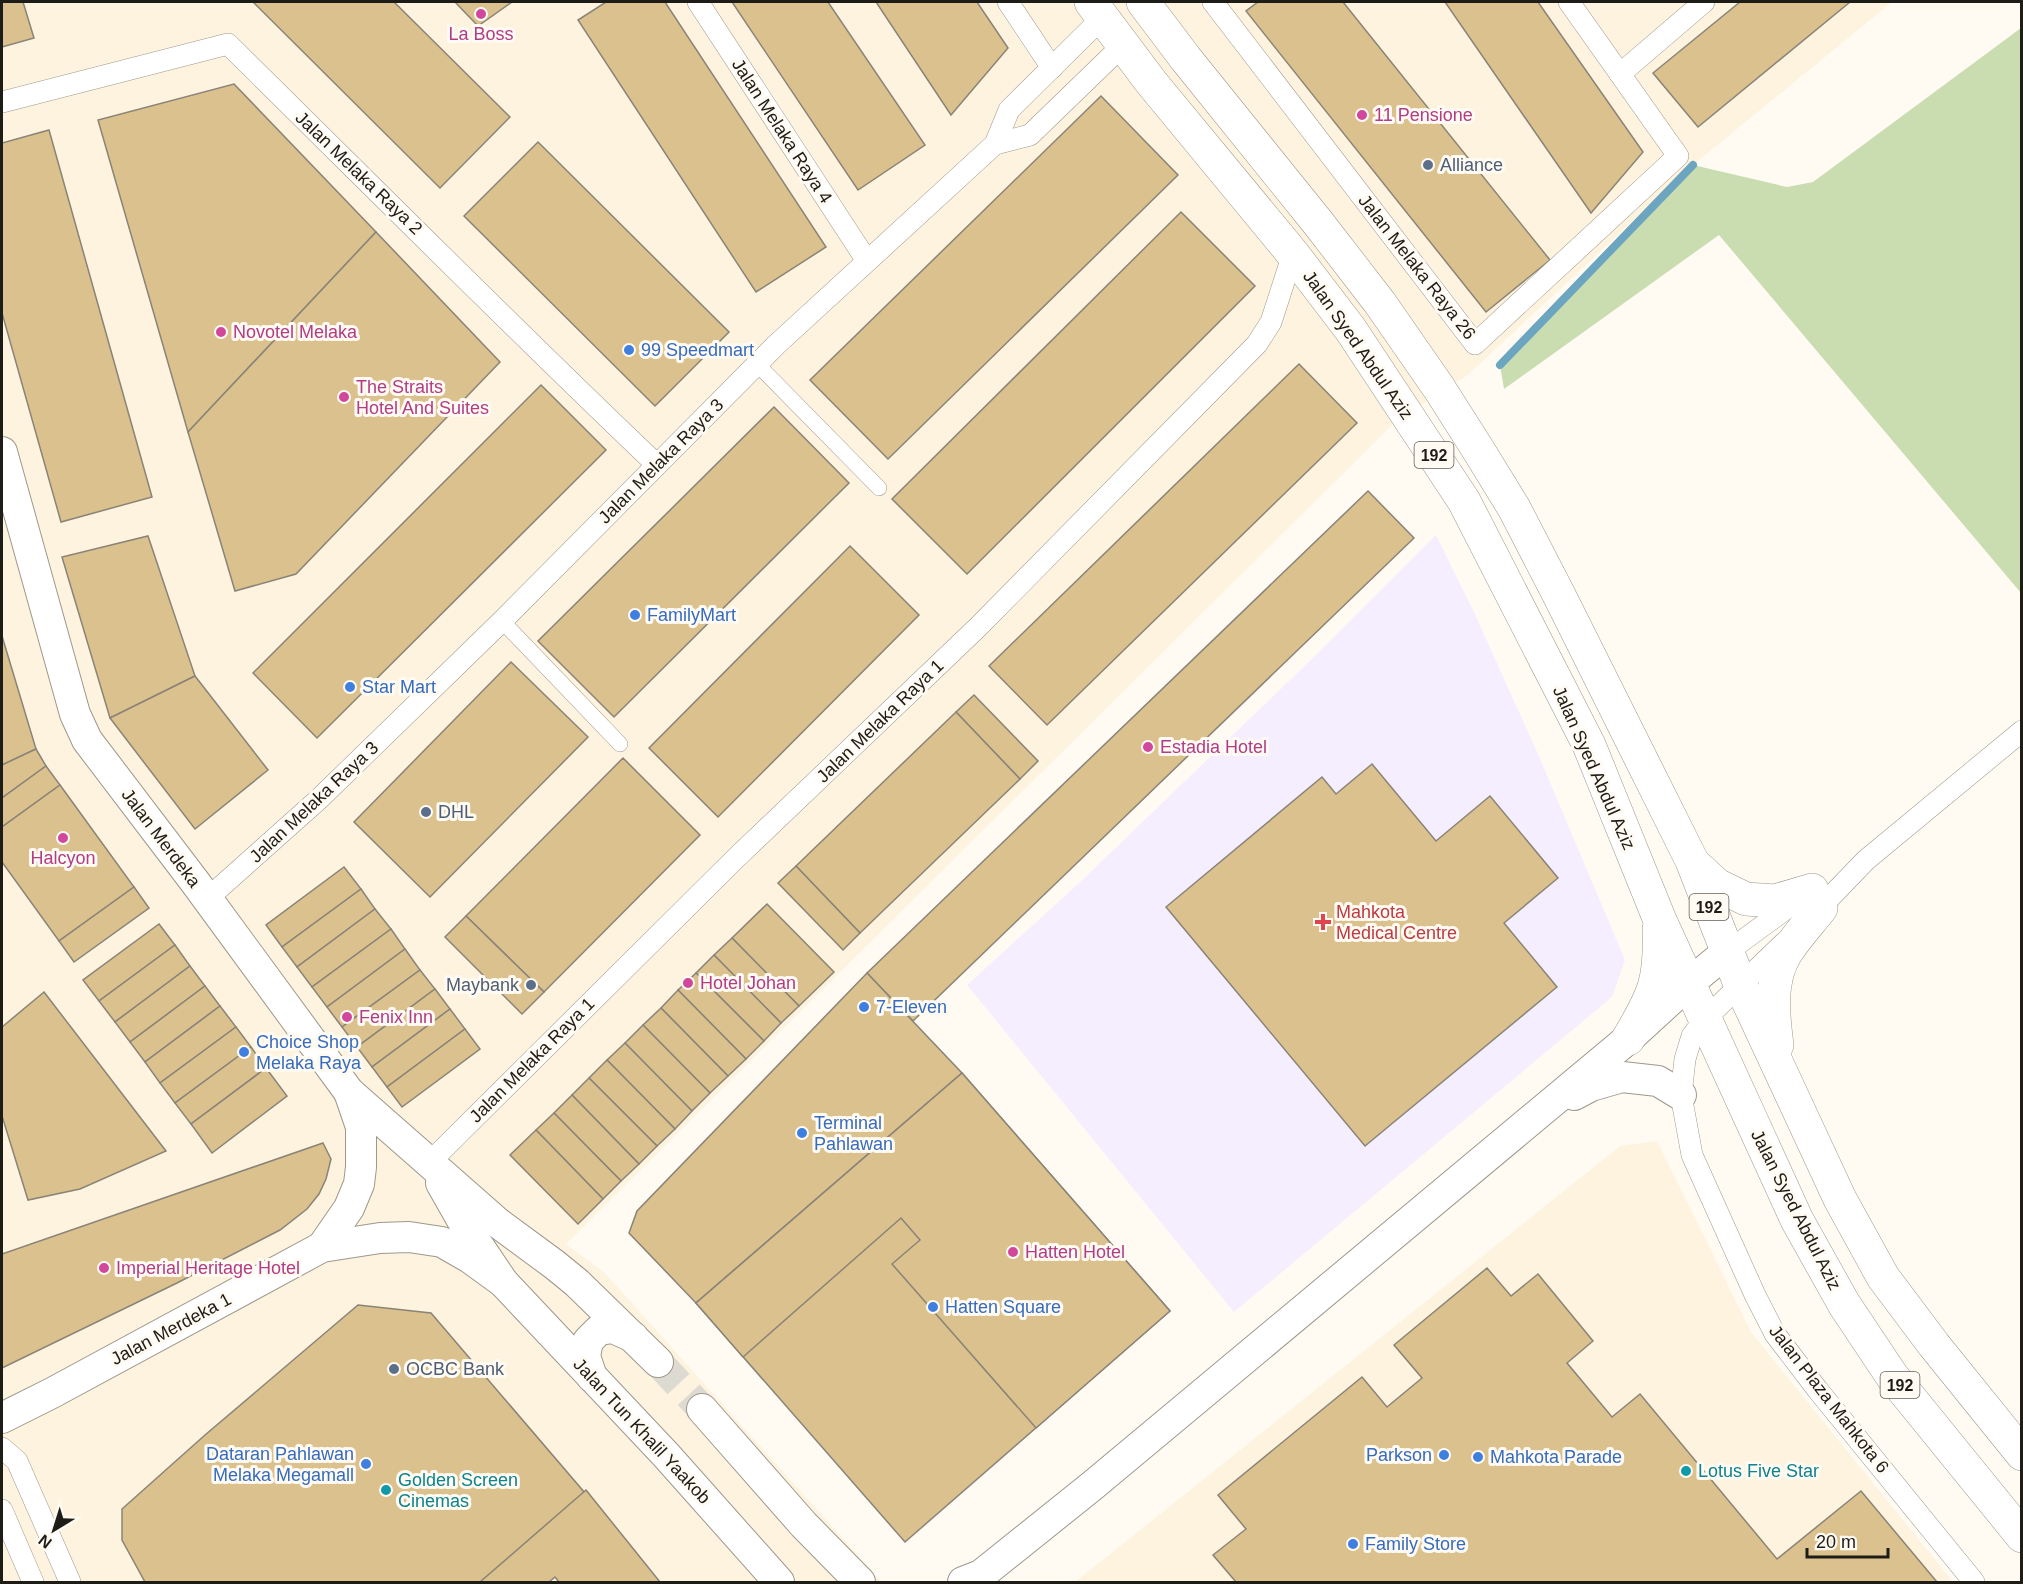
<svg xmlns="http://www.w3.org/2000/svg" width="2023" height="1584" font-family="Arial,sans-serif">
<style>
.built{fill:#fdf3de}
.medical{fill:#f5eeff}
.green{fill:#c9ddb1}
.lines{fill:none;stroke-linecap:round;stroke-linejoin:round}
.stream{stroke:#6ba5c0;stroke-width:8}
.building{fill:#dac18e;stroke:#8a8478;stroke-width:1.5}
.secondary-tunnel{stroke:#dddad2;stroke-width:30;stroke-dasharray:30 15;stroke-linecap:butt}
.pedestrian-casing{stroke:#9e988c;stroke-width:16}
.minor-casing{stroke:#9e988c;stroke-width:22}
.secondary-casing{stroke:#9e988c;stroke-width:32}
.primary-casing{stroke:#9e988c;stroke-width:34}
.pedestrian{stroke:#fff;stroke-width:15}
.minor{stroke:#fff;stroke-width:21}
.secondary{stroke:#fff;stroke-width:30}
.primary{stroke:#fff;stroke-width:33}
.hotel-dot{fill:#d1479c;stroke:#fffbf3;stroke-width:2}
.service-dot{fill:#5c6f8a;stroke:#fffbf3;stroke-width:2}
.shop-dot{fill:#3f7fe0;stroke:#fffbf3;stroke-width:2}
.health-dot{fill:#e0444e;stroke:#fffbf3;stroke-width:2}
.culture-dot{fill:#0f9aa8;stroke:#fffbf3;stroke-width:2}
.labels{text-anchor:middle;stroke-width:6;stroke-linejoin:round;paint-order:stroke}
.shield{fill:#fffbf3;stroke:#625f59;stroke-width:1.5}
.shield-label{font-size:16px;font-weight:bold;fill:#1e1c17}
.hotel-label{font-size:18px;fill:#b23c85;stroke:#fffbf3;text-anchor:start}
.street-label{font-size:18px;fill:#1e1c17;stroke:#fffbf3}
.service-label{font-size:18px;fill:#4e5e75;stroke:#fffbf3;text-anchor:start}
.shop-label{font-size:18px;fill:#366cbe;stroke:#fffbf3;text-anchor:start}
.health-label{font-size:18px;fill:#be3a42;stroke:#fffbf3;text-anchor:start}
.culture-label{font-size:18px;fill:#0d838f;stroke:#fffbf3;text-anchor:start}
</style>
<rect width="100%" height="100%" fill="#fffbf3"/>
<g class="built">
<polygon points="2,2 1892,2 1693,165 1469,374 1393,424 566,1244 605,1273 882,1582 2,1582"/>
<polygon points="1657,1141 1751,1332 1953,1582 1075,1582 1620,1146"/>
</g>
<polygon class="medical" points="1436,535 1473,610 1538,754 1625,960 1612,997 1234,1312 967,985 1078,884 1318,653"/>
<polygon class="green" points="2021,28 2021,593 1719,235 1504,389 1500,365 1693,165 1787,187 1813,182"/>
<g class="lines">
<polyline class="stream" points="1500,365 1693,165"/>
</g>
<g class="building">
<polygon points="2,2 23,2 34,38 2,47"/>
<polygon points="253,2 394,2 510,117 440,188"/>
<polygon points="455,2 512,2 478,26"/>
<polygon points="606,2 665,2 826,247 756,292 578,20"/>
<polygon points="732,2 828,2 925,145 858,190"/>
<polygon points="876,2 977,2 1008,48 951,115"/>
<polygon points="1258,2 1343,2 1550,260 1486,312 1246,11"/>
<polygon points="1445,2 1538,2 1643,152 1591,213"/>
<polygon points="1740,2 1850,2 1698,127 1653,73"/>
<polygon points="234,84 376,232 188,432 98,120"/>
<polygon points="1101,96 1178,175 888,459 810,380"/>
<polygon points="49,130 152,497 61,522 2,313 2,143"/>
<polygon points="538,142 729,332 655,406 464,216"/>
<polygon points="1181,212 1255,286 967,574 892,499"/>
<polygon points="376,232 500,362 296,574 235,591 188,432"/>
<polygon points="1299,364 1357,423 1047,725 989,666"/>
<polygon points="541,385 606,450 317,738 253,673"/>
<polygon points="774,407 849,483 614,717 538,641"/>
<polygon points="1368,491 1414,538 913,1021 867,973"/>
<polygon points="148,536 195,676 110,718 62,557"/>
<polygon points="850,546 919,615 718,817 649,748"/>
<polygon points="2,636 36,749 2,765"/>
<polygon points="511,662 588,737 430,897 354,822"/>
<polygon points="195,676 268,770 195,829 110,718"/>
<polygon points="974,695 1038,761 1020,779 956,712"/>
<polygon points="956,712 1020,779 860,933 796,866"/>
<polygon points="36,749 46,766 2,798 2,765"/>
<polygon points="623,758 700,835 544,992 466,916"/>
<polygon points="1372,764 1436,841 1490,796 1558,878 1504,923 1557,987 1365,1146 1166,907 1322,777 1336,794"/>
<polygon points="46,766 60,785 2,827 2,798"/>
<polygon points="60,785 134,887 59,941 2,862 2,827"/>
<polygon points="796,866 860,933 843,950 778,883"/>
<polygon points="344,867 361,889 282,947 266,925"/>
<polygon points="134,887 149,908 74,962 59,941"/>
<polygon points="361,889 375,909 297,967 282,947"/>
<polygon points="767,904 834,972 799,1006 732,938"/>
<polygon points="375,909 391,929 312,987 297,967"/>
<polygon points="466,916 544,992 522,1014 445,937"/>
<polygon points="159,924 175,945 99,1001 83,980"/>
<polygon points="391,929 405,949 327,1007 312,987"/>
<polygon points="732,938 799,1006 781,1023 714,955"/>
<polygon points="175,945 190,966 115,1022 99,1001"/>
<polygon points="405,949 420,970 342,1027 327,1007"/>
<polygon points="714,955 781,1023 764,1041 696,973"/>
<polygon points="190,966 205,986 130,1042 115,1022"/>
<polygon points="420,970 435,989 357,1047 342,1027"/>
<polygon points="696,973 764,1041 746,1059 678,990"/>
<polygon points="867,973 962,1073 696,1303 629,1233 637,1211"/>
<polygon points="205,986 220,1006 145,1062 130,1042"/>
<polygon points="435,989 450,1009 372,1067 357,1047"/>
<polygon points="678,990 746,1059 728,1076 661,1008"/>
<polygon points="44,992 166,1151 80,1189 28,1200 2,1116 2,1027"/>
<polygon points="220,1006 236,1027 160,1083 145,1062"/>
<polygon points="661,1008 728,1076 710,1093 643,1025"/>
<polygon points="450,1009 465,1029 387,1087 372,1067"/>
<polygon points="643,1025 710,1093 692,1111 625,1043"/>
<polygon points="236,1027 251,1047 175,1103 160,1083"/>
<polygon points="465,1029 480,1049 402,1107 387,1087"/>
<polygon points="625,1043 692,1111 675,1129 607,1060"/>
<polygon points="251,1047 266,1068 191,1124 175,1103"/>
<polygon points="607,1060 675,1129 657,1146 589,1078"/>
<polygon points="266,1068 287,1096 212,1153 191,1124"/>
<polygon points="962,1073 1170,1311 905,1542 696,1303"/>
<polygon points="962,1073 1170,1311 1036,1428 892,1264 920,1240 901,1218 743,1357 696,1303"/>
<polygon points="589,1078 657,1146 639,1164 572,1095"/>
<polygon points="572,1095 639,1164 621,1181 554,1113"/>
<polygon points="554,1113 621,1181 603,1199 536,1130"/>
<polygon points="536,1130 603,1199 578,1224 510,1155"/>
<polygon points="323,1143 331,1159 326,1179 319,1194 307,1209 280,1230 177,1283 2,1368 2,1254"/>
<polygon points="1487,1268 1511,1296 1538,1274 1593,1341 1567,1363 1612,1417 1640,1394 1777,1559 1861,1491 1937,1582 1236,1582 1213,1555 1246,1529 1218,1495 1362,1377 1387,1407 1422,1378 1394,1345"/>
<polygon points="358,1305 431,1313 585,1493 482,1582 145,1582 122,1540 122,1509 205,1435"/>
<polygon points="586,1490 660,1582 559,1582 555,1577 549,1582 480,1582"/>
</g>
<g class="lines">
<polyline class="secondary-tunnel" points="658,1362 702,1409"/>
<g class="pedestrian-casing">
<g id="pedestrian">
<polyline points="757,364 879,488"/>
<polyline points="502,621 620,744"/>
</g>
</g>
<g class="minor-casing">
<g id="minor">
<polyline points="698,2 867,261"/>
<polyline points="1008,2 1052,68"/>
<polyline points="1213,2 1475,344 1678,156 1569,2"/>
<polyline points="1620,74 1704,2"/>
<path d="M2,102L228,44C371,185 512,327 657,465"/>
<polyline points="995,144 1030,135 1123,45"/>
<polyline points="207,899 319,799 502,621 776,345 995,144 1009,110 1103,17"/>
<polyline points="1813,915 1866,860 2022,731"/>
<polyline points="1784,943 1705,1019 1692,1036 1685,1059 1681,1095 1692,1155 1755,1295 1775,1334 1817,1389 1974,1582"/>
<polyline points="1727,952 1798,900"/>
<polyline points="430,1162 735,859 978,627 1257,344 1271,322 1293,254"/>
<polyline points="2,1448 17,1461 70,1582"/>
<polyline points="2,1510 33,1582"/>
</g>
</g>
<g class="secondary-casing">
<g id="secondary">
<polyline points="2,452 75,714 87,740 195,882 349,1092 498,1223 555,1265 577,1283 658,1362"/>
<polyline points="1574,1095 1591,1086 1622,1077 1658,1081 1681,1095"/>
<polyline points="441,1183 466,1227 503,1282 666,1455 779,1582"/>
<polyline points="322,1247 349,1208 359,1184 361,1167 361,1127 349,1092"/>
<polyline points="592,1377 585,1356 588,1341 599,1330 613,1328 633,1337"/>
<polyline points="702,1409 804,1525 860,1582"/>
<polyline points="2,1418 52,1393 322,1247 380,1238 409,1237 442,1242 470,1258 503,1282"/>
<polyline points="963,1582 981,1575 1092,1486 1628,1039 1688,984 1727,952"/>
</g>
</g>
<g class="primary-casing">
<g id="primary">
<polyline points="1091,2 1151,82 1293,254 1351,330 1464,501 1589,745 1659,918 1797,1220 1844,1304 1892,1376 2022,1536"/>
<polyline points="1143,2 1186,59 1319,224 1380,303 1439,388 1479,451 1514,508 1559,595 1692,861 1740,984 1840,1199 1883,1277 1934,1345 2022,1454"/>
<polyline points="1693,863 1717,885 1746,899 1775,901 1812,890"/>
<path d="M1628,1039C1654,995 1661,981 1659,929"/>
<path d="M1777,1045C1773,1015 1769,980 1786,953C1796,937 1810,922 1821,908"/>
</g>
</g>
<use href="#pedestrian" class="pedestrian"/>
<use href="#minor" class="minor"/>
<use href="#secondary" class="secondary"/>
<use href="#primary" class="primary"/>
</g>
<g class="hotel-dot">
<circle cx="481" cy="14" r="6"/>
<circle cx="1362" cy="115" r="6"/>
<circle cx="221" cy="332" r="6"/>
<circle cx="344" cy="397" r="6"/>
<circle cx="1148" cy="747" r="6"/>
<circle cx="63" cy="838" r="6"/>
<circle cx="688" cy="983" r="6"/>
<circle cx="347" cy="1017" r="6"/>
<circle cx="1013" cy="1252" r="6"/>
<circle cx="104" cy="1268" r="6"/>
</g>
<g class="service-dot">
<circle cx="1428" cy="165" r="6"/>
<circle cx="426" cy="812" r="6"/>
<circle cx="531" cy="985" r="6"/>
<circle cx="394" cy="1369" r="6"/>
</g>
<g class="shop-dot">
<circle cx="629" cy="350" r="6"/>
<circle cx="635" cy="615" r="6"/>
<circle cx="350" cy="687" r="6"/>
<circle cx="864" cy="1007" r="6"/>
<circle cx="244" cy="1052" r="6"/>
<circle cx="802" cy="1133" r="6"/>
<circle cx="933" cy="1307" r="6"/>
<circle cx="1444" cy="1455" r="6"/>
<circle cx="1478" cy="1457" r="6"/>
<circle cx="366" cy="1464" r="6"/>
<circle cx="1353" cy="1544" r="6"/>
</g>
<path class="health-dot" d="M1320 913h6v6h6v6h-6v6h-6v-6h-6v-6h6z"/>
<g class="culture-dot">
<circle cx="1686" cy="1471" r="6"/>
<circle cx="386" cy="1490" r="6"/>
</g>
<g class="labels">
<g class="shield">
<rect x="1414.5" y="442" width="39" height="26" rx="4.5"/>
<rect x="1689.5" y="894" width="39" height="26" rx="4.5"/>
<rect x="1880.5" y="1372" width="39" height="26" rx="4.5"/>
</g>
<g class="shield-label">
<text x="1434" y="461">192</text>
<text x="1709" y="913">192</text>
<text x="1900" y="1391">192</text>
</g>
<g class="hotel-label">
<text x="481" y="40" text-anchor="middle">La Boss</text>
<text x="1374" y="121">11 Pensione</text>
<text x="233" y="338">Novotel Melaka</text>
<text x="356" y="393">The Straits<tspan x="356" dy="21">Hotel And Suites</tspan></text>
<text x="1160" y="753">Estadia Hotel</text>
<text x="63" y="864" text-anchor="middle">Halcyon</text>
<text x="700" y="989">Hotel Johan</text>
<text x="359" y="1023">Fenix Inn</text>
<text x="1025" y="1258">Hatten Hotel</text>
<text x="116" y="1274">Imperial Heritage Hotel</text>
</g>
<g class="street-label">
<text transform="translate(782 131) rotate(57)" y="6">Jalan Melaka Raya 4</text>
<text transform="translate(359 173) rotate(44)" y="6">Jalan Melaka Raya 2</text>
<text transform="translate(1417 267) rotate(52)" y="6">Jalan Melaka Raya 26</text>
<text transform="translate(1358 345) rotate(55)" y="6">Jalan Syed Abdul Aziz</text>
<text transform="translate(661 461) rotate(-45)" y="6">Jalan Melaka Raya 3</text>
<text transform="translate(880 721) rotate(-44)" y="6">Jalan Melaka Raya 1</text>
<text transform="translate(1594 768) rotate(66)" y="6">Jalan Syed Abdul Aziz</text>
<text transform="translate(314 802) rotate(-43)" y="6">Jalan Melaka Raya 3</text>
<text transform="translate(161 838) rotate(53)" y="6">Jalan Merdeka</text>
<text transform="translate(532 1060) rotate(-45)" y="6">Jalan Melaka Raya 1</text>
<text transform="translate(1796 1210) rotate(63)" y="6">Jalan Syed Abdul Aziz</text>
<text transform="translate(171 1329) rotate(-28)" y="6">Jalan Merdeka 1</text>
<text transform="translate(1829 1399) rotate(52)" y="6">Jalan Plaza Mahkota 6</text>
<text transform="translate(642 1431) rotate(47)" y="6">Jalan Tun Khalil Yaakob</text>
</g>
<g class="service-label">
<text x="1440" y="171">Alliance</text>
<text x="438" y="818">DHL</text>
<text x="519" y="991" text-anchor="end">Maybank</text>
<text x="406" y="1375">OCBC Bank</text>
</g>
<g class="shop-label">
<text x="641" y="356">99 Speedmart</text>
<text x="647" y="621">FamilyMart</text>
<text x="362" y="693">Star Mart</text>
<text x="876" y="1013">7-Eleven</text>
<text x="256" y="1048">Choice Shop<tspan x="256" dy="21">Melaka Raya</tspan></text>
<text x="814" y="1129">Terminal<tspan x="814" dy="21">Pahlawan</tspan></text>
<text x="945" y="1313">Hatten Square</text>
<text x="354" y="1460" text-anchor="end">Dataran Pahlawan<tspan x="354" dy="21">Melaka Megamall</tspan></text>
<text x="1432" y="1461" text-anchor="end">Parkson</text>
<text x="1490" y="1463">Mahkota Parade</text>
<text x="1365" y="1550">Family Store</text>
</g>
<g class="health-label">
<text x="1336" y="918">Mahkota<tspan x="1336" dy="21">Medical Centre</tspan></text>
</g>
<g class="culture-label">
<text x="1698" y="1477">Lotus Five Star</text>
<text x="398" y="1486">Golden Screen<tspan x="398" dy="21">Cinemas</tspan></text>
</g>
</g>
<rect width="2023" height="1584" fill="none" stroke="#1e1c17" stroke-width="6"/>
<g transform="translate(54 1530) rotate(218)" stroke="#fffbf3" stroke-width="4.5" paint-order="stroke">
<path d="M0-4.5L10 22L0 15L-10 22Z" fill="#1e1c17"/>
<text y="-9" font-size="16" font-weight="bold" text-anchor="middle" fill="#1e1c17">N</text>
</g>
<path d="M1807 1548v9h81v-9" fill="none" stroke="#1e1c17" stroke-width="3"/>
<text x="1816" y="1548" font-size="18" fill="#1e1c17" stroke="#fffbf3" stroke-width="4.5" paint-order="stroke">20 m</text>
</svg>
